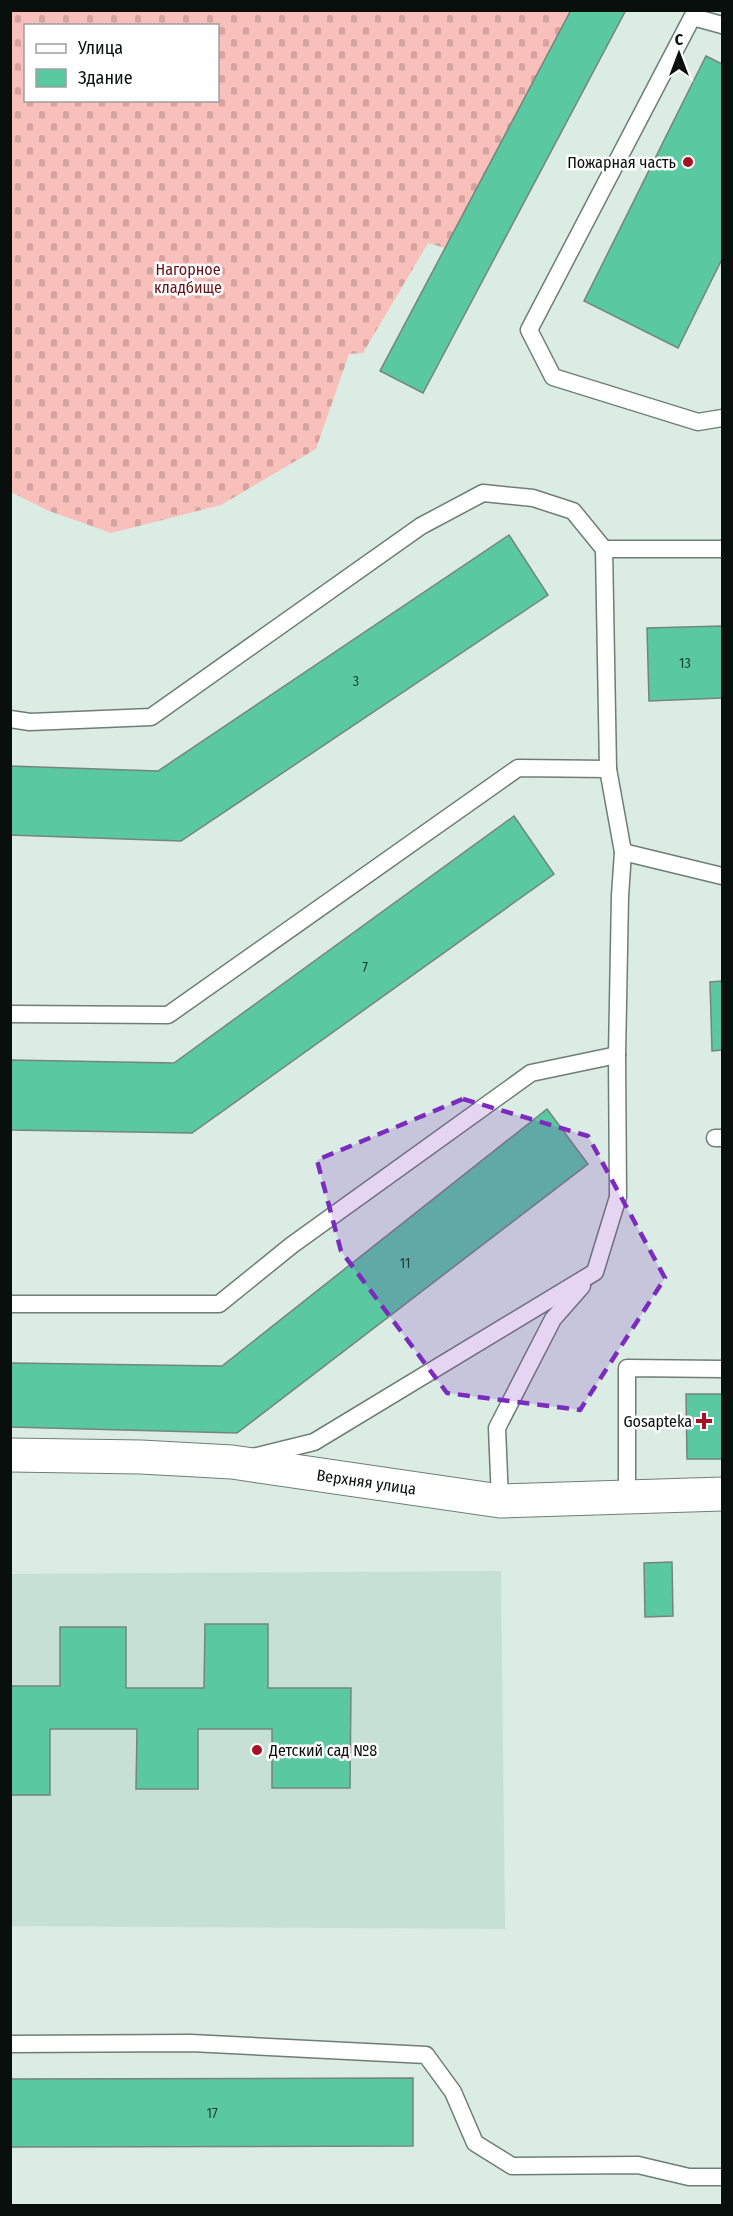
<svg xmlns="http://www.w3.org/2000/svg" width="733" height="2216" font-family="'Fira Sans Condensed',sans-serif">
<style>
.built{fill:#c6e0d5}
.cemetery{fill:url(#cemetery-stones);fill-rule:evenodd}
.building{fill:#5ac8a0;stroke:#75857e;stroke-width:1.5}
.lines{fill:none;stroke-linecap:round;stroke-linejoin:round}
.lane-casing{stroke:#6e7e77;stroke-width:19}
.street-casing{stroke:#6e7e77;stroke-width:35}
.lane{stroke:#fff;stroke-width:16}
.street{stroke:#fff;stroke-width:33}
.marked{fill:#7b2cbf;fill-opacity:0.2;stroke:#7b2cbf;stroke-width:4.5;stroke-dasharray:12 8;stroke-linejoin:round}
.poi-dot{fill:#a70f22;stroke:#fff;stroke-width:2}
.labels{text-anchor:middle;stroke-width:5;stroke-linejoin:round;paint-order:stroke}
.number-label{font-size:14px;fill:#1d3d31}
.poi-label{font-size:16px;fill:#090f0c;stroke:#fff;text-anchor:end}
.park-label{font-size:16px;fill:#671318;stroke:#fff}
.street-label{font-size:16px;fill:#090f0c;stroke:#fff}
</style>
<defs>
<pattern id="cemetery-stones" width="16" height="16" patternUnits="userSpaceOnUse" patternTransform="scale(1.5)"><rect width="16" height="16" fill="#f9bfbb"/><path d="M2 7V4a2 2 0 0 1 4 0v3zM10 15v-3a2 2 0 0 1 4 0v3z" fill="#d4a3a0"/></pattern>
</defs>
<rect width="100%" height="100%" fill="#daece4"/>
<polygon class="built" points="501,1571 505,1929 11,1926 10,1574"/>
<path class="cemetery" d="M10,11H571L445,248L428,243L363,353L349,354L316,449L221,505L111,533L49,511L11,492ZM26,26H218V100H26Z"/>
<g class="building">
<polygon points="571,10 626,10 423,393 380,371"/>
<polygon points="706,56 722,64 722,259 678,348 584,301"/>
<polygon points="509,535 548,595 181,841 10,835 10,766 158,771"/>
<polygon points="722,626 722,698 649,701 647,628"/>
<polygon points="514,816 554,874 192,1133 10,1130 10,1060 174,1063"/>
<polygon points="722,981 722,1050 712,1051 710,982"/>
<polygon points="547,1109 588,1164 237,1433 10,1427 10,1363 222,1366"/>
<polygon points="686,1394 722,1394 722,1459 687,1459"/>
<polygon points="672,1562 673,1616 645,1617 644,1563"/>
<polygon points="205,1624 268,1624 268,1688 351,1688 350,1788 272,1788 272,1729 198,1729 198,1789 136,1789 137,1729 50,1729 50,1795 10,1795 10,1686 60,1686 60,1627 126,1627 126,1688 204,1688"/>
<polygon points="413,2078 413,2146 10,2147 10,2079"/>
</g>
<g class="lines">
<g class="lane-casing">
<g id="lane">
<polyline points="696,10 529,330 553,377 698,422 722,418"/>
<polyline points="693,17 722,25"/>
<polyline points="604,549 722,549"/>
<polyline points="10,719 30,722 151,717 421,526 483,493 533,498 573,511 604,549 608,769 623,852 620,896 617,1055 618,1197 595,1272 314,1442 253,1457"/>
<polyline points="623,852 722,876"/>
<polyline points="10,1014 168,1015 518,768 608,769"/>
<polyline points="715,1138 722,1138"/>
<polyline points="10,1304 219,1304 292,1245 531,1073 617,1055"/>
<polyline points="627,1497 627,1368 722,1369"/>
<polyline points="500,1501 497,1428 553,1319 582,1286"/>
<polyline points="10,2044 191,2043 426,2055 453,2092 475,2143 512,2166 638,2165 689,2177 722,2177"/>
</g>
</g>
<g class="street-casing">
<g id="street">
<path id="s1" d="M10,1455L141,1457L232,1462L500,1501L722,1494"/>
</g>
</g>
<use href="#lane" class="lane"/>
<use href="#street" class="street"/>
</g>
<path class="marked" d="M463,1099L588,1136L665,1278L580,1410L447,1393L341,1251L317,1160Z"/>
<g class="poi-dot">
<circle cx="688" cy="162" r="6"/>
<path d="M701 1412h6v6h6v6h-6v6h-6v-6h-6v-6h6z"/>
<circle cx="257" cy="1750" r="6"/>
</g>
<g class="labels">
<g class="number-label">
<text x="685" y="668">13</text>
<text x="356" y="686">3</text>
<text x="365" y="972">7</text>
<text x="405" y="1268">11</text>
<text x="212" y="2118">17</text>
</g>
<g class="poi-label">
<text x="676" y="168">Пожарная часть</text>
<text x="692" y="1427">Gosapteka</text>
<text x="269" y="1756" text-anchor="start">Детский сад №8</text>
</g>
<g class="park-label">
<text x="188" y="275">Нагорное<tspan x="188" dy="18">кладбище</tspan></text>
</g>
<g class="street-label">
<text dy="6" stroke="none"><textPath href="#s1" startOffset="358">Верхняя улица</textPath></text>
</g>
</g>
<rect width="733" height="2216" fill="none" stroke="#090f0c" stroke-width="24"/>
<rect x="24" y="24" width="195" height="78" fill="#ffffff" stroke="#9d9f9e" stroke-width="1.5"/>
<rect x="36" y="44" width="30" height="9" fill="#ffffff" stroke="#9d9f9e" stroke-width="1.5"/>
<text x="78" y="54" font-size="18" fill="#090f0c">Улица</text>
<rect x="36" y="69" width="30" height="18" fill="#5ac8a0" stroke="#9d9f9e" stroke-width="1.5"/>
<text x="78" y="84" font-size="18" fill="#090f0c">Здание</text>
<g transform="translate(679 54)" stroke="#ffffff" stroke-width="4.5" paint-order="stroke">
<path d="M0-4.5L10 22L0 15L-10 22Z" fill="#090f0c"/>
<text y="-9" font-size="16" font-weight="bold" text-anchor="middle" fill="#090f0c">С</text>
</g>
</svg>
